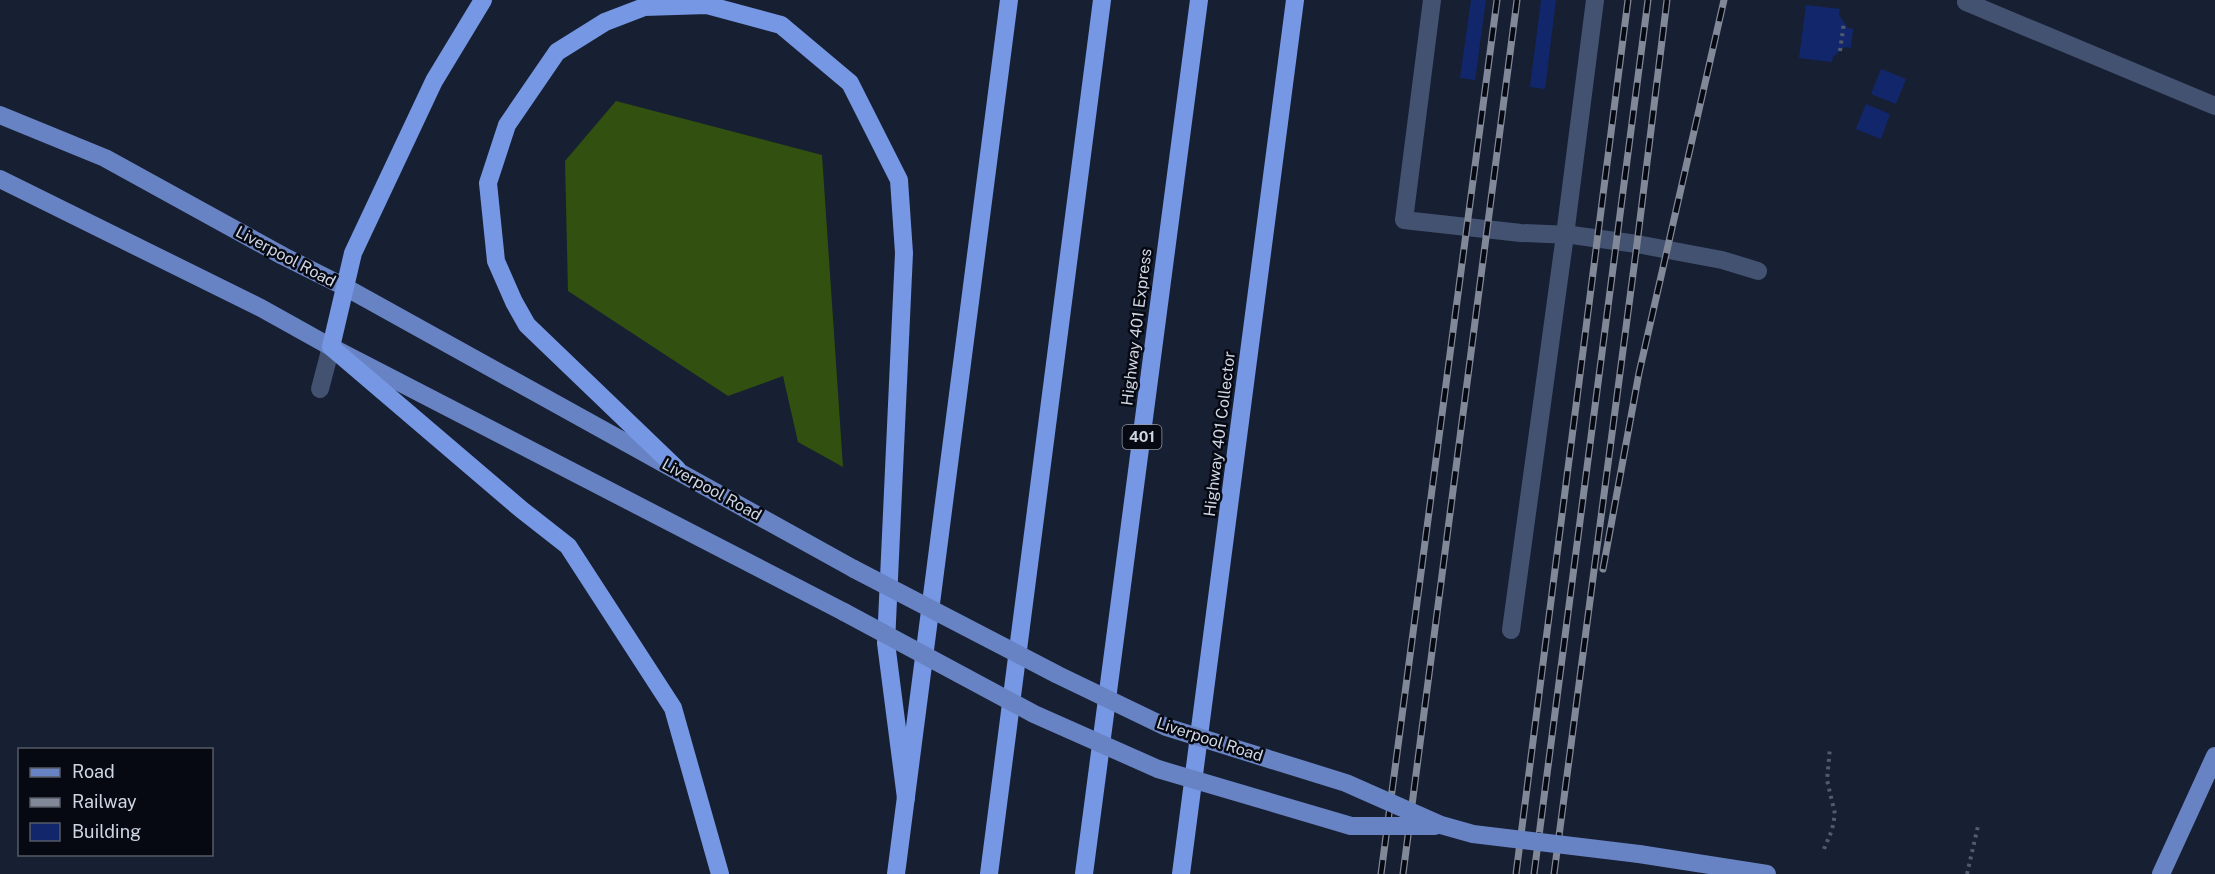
<svg xmlns="http://www.w3.org/2000/svg" width="2215" height="874" font-family="'Public Sans',sans-serif">
<style>
.forest{fill:#32500f}
.building{fill:#12276b}
.lines{fill:none;stroke-linecap:round;stroke-linejoin:round}
.path{stroke:#525a6b;stroke-width:4;stroke-dasharray:3 4.5;stroke-linecap:butt}
.minor{stroke:#445271;stroke-width:18}
.major{stroke:#6883c4;stroke-width:18}
.highway{stroke:#7697e4;stroke-width:18}
.rail-casing{stroke:#818898;stroke-width:7}
.rail{stroke:#060912;stroke-width:4.5;stroke-dasharray:14;stroke-linecap:butt}
.major-bridge{stroke:#6883c4;stroke-width:18}
.labels{text-anchor:middle;stroke-width:5;stroke-linejoin:round;paint-order:stroke}
.shield{fill:#060912;stroke:#9398a4;stroke-width:1.5}
.shield-label{font-size:15px;font-weight:bold;fill:#cfd6e3}
.street-label{font-size:16px;fill:#cfd6e3;stroke:#060912}
</style>
<rect width="100%" height="100%" fill="#171f32"/>
<polygon class="forest" points="616,101 822,155 843,467 798,442 783,376 728,396 568,291 565,161"/>
<g class="building">
<polygon points="1471,0 1486,0 1475,80 1460,78"/>
<polygon points="1541,0 1556,0 1545,89 1530,87"/>
<polygon points="1806,5 1840,9 1839,15 1848,28 1853,29 1851,48 1845,47 1840,51 1833,57 1832,62 1799,58"/>
<polygon points="1881,69 1906,79 1896,104 1871,94"/>
<polygon points="1866,104 1890,114 1881,139 1856,129"/>
</g>
<g class="lines">
<g class="path">
<polyline points="1840,51 1844,22"/>
<polyline points="1824,849 1832,830 1835,814 1827,780 1830,748"/>
<polyline points="1967,874 1978,826"/>
</g>
<g class="minor">
<polyline points="1432,0 1404,220 1521,233 1572,235 1637,244 1722,260 1758,271"/>
<polyline points="1967,0 1966,2 2215,106"/>
<polyline points="320,389 331,347"/>
<polyline points="1511,630 1565,235 1595,0"/>
</g>
<g class="major">
<polyline points="0,115 105,158 283,256 345,287 854,569"/>
<polyline points="0,179 261,308 331,347 844,612"/>
<polyline points="1639,854 1767,874"/>
<polyline points="2161,874 2215,756"/>
</g>
<g class="highway">
<polyline points="483,0 434,81 353,253 331,347 522,510 568,546 673,708 720,874"/>
<polyline points="677,469 527,325 514,302 496,261 488,183 507,125 557,52 605,22 644,7 707,5 781,25 850,83 899,180 904,253 886,643 906,798"/>
<polyline points="896,874 1009,0"/>
<polyline points="989,874 1102,0"/>
<polyline points="1084,874 1199,0"/>
<polyline points="1181,874 1295,0"/>
</g>
<g class="rail-casing">
<g id="rail">
<polyline points="1603,569 1639,373 1724,0"/>
<polyline points="1381,874 1497,0"/>
<polyline points="1403,874 1517,0"/>
<polyline points="1516,874 1628,0"/>
<polyline points="1534,874 1648,0"/>
<polyline points="1554,874 1637,244 1667,0"/>
</g>
</g>
<use href="#rail" class="rail"/>
<g class="major-bridge">
<polyline points="854,569 1058,675 1166,727 1346,783 1441,825 1473,834 1639,854"/>
<polyline points="844,612 1034,714 1158,769 1351,826 1435,826"/>
</g>
</g>
<g class="labels">
<rect class="shield" x="1122.5" y="425" width="39" height="24" rx="4.5"/>
<g class="shield-label">
<text x="1142" y="442">401</text>
</g>
<g class="street-label">
<text transform="translate(286 256) rotate(28)" y="6">Liverpool Road</text>
<text transform="translate(1136 327) rotate(-83)" y="6">Highway 401 Express</text>
<text transform="translate(1219 434) rotate(-83)" y="6">Highway 401 Collector</text>
<text transform="translate(712 489) rotate(29)" y="6">Liverpool Road</text>
<text transform="translate(1210 739) rotate(18)" y="6">Liverpool Road</text>
</g>
</g>
<rect x="18" y="748" width="195" height="108" fill="#060912" stroke="#565b66" stroke-width="1.5"/>
<rect x="30" y="768" width="30" height="9" fill="#6883c4" stroke="#565b66" stroke-width="1.5"/>
<text x="72" y="778" font-size="18" fill="#cfd6e3">Road</text>
<rect x="30" y="798" width="30" height="9" fill="#818898" stroke="#565b66" stroke-width="1.5"/>
<text x="72" y="808" font-size="18" fill="#cfd6e3">Railway</text>
<rect x="30" y="823" width="30" height="18" fill="#12276b" stroke="#565b66" stroke-width="1.5"/>
<text x="72" y="838" font-size="18" fill="#cfd6e3">Building</text>
</svg>
